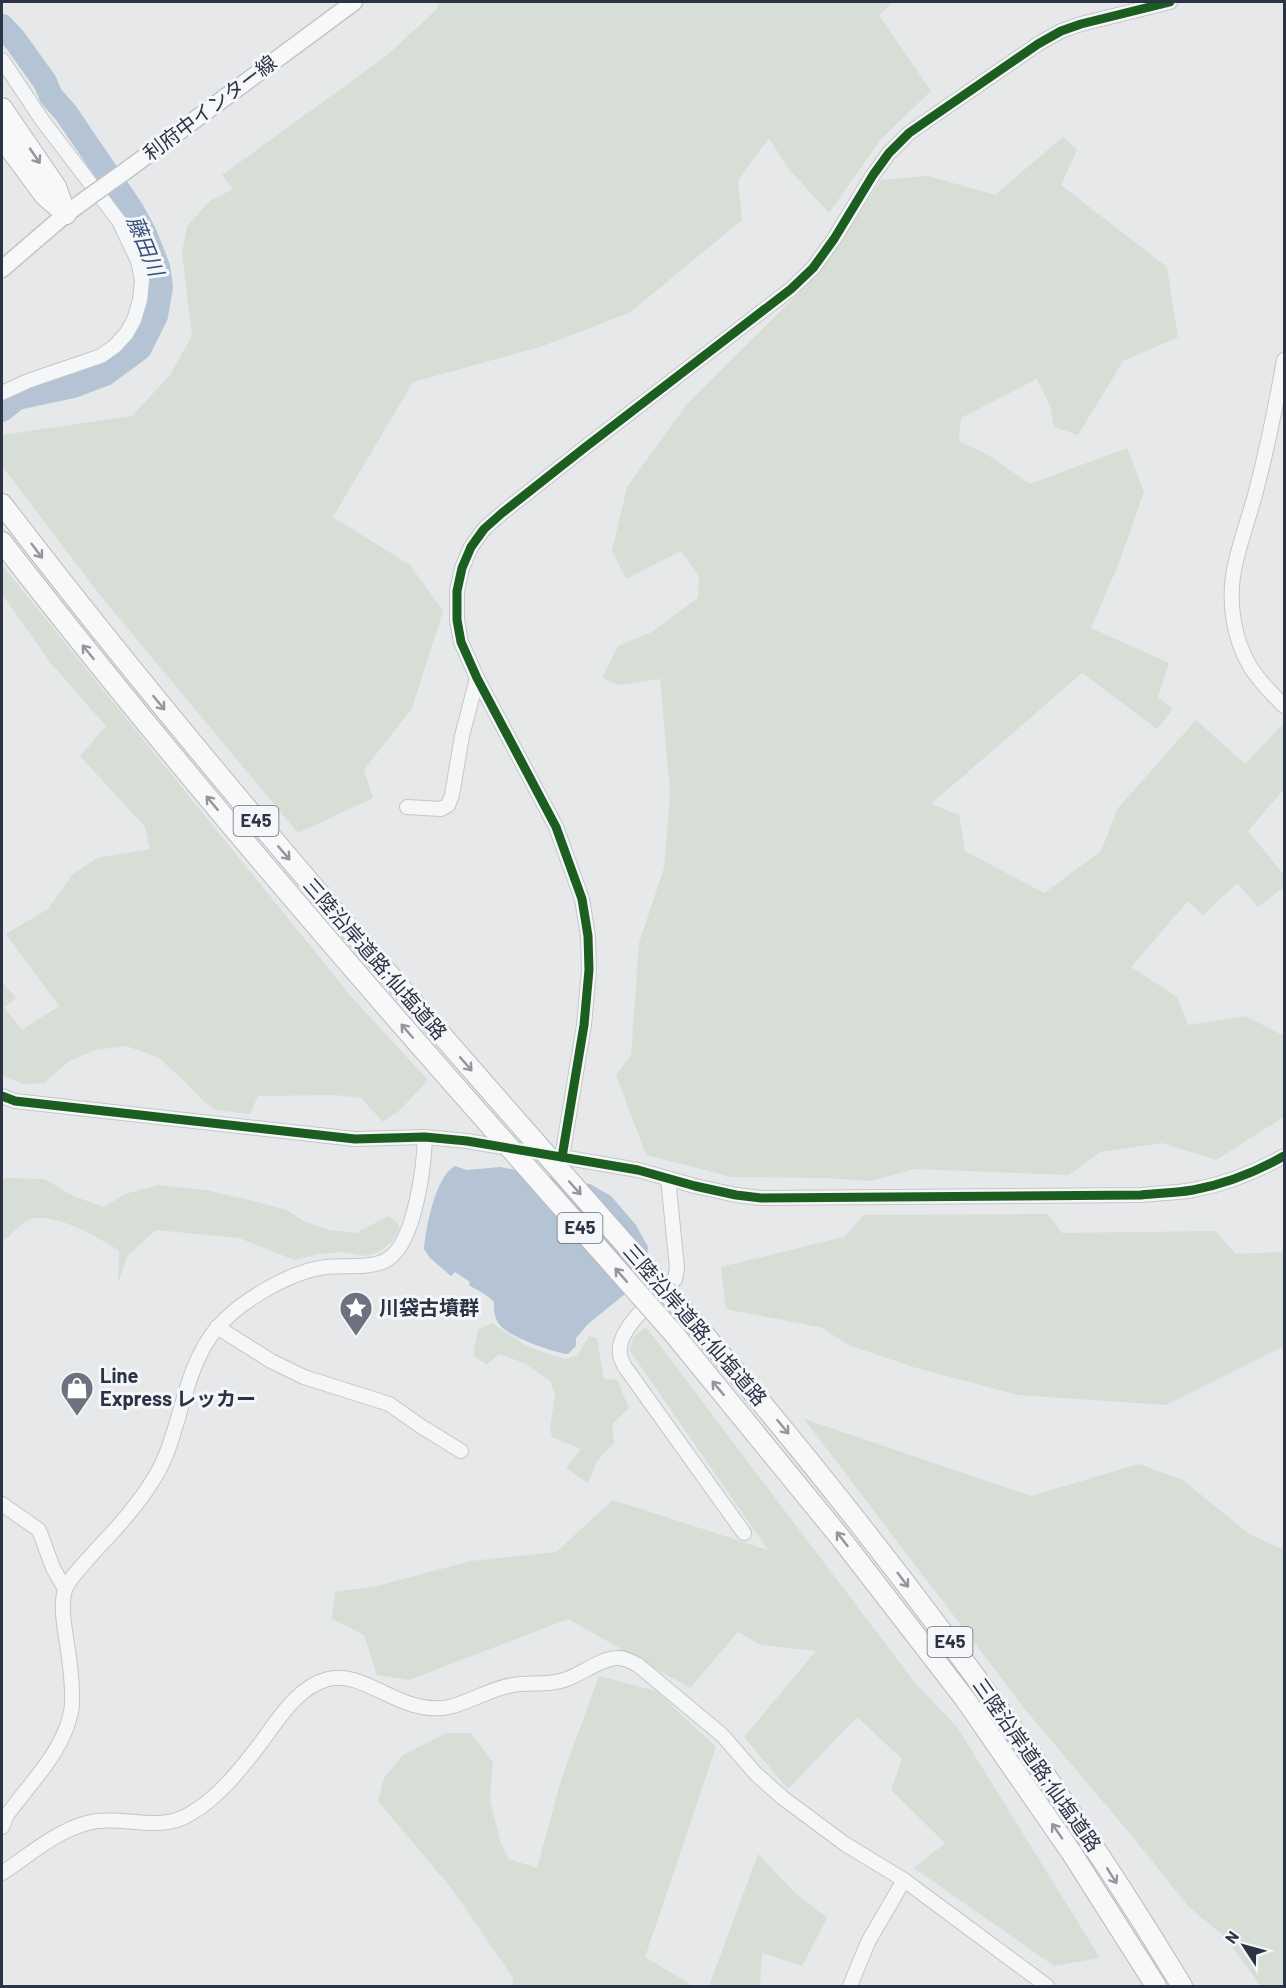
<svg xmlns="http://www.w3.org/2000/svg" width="1286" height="1988" font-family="Barlow,'Noto Sans JP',sans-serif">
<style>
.green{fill:#d6ded6}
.water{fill:#b4c4d5}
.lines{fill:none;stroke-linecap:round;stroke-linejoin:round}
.river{stroke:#b4c4d5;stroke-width:24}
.minor-casing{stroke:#c4c6c8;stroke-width:16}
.major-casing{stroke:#c2c5c8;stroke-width:19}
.highway-casing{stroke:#b8bbbf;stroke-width:22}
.minor{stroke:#f5f6f7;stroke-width:14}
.major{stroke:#f8f8f8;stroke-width:16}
.highway{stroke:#f8f8f8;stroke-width:20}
.major-bridge-casing{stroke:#c2c5c8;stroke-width:19;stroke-linecap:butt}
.highway-bridge-casing{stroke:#b8bbbf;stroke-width:22;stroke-linecap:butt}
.major-bridge{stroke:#f8f8f8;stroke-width:16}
.highway-bridge{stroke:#f8f8f8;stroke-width:20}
.cycleway-casing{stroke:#f4f6f9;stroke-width:13}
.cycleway{stroke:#1b5e20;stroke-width:9}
.oneway{stroke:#92969e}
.labels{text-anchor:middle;stroke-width:6;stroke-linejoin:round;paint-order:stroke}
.shield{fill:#f4f6f9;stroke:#676e7b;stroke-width:1.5}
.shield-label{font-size:18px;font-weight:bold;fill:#2b3445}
.street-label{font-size:20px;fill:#2b3445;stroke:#f4f6f9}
.poi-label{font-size:20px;font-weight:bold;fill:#2b3445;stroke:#f4f6f9;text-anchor:start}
.water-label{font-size:21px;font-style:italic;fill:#34527a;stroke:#f4f6f9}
</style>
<rect width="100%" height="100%" fill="#e6e8ea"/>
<g class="green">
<polygon points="439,2 893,2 879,15 931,91 881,139 829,213 787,167 769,138 738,180 742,220 629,313 540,347 413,382 333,517 410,565 443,611 412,708 364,770 373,798 298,833 100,595 2,466 2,435 132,416 170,375 192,336 182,252 187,226 210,201 233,189 222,175 385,57 436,10"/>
<polygon points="1063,137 1077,150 1061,185 1167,267 1178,337 1123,361 1078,435 1054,427 1050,406 1037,379 961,418 959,441 988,455 1030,484 1127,448 1144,492 1119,563 1091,628 1169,663 1158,697 1173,709 1157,729 1082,673 931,804 959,815 965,851 1044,893 1101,851 1118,808 1196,720 1245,764 1283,724 1284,726 1284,789 1248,831 1284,875 1284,887 1258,907 1237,883 1203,915 1188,901 1131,967 1177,997 1188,1025 1245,1016 1284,1036 1284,1117 1216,1160 1162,1143 1100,1152 1069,1175 915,1169 870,1181 826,1178 732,1177 646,1155 616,1075 631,1055 639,943 664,868 670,792 660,679 620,685 602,678 618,646 652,632 698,598 699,576 681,551 626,579 612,551 627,487 687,404 821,271 881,180 928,176 995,195"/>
<polygon points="2,565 354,1000 428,1080 400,1110 383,1122 361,1098 335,1095 258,1096 250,1114 216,1110 203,1101 183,1080 158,1057 126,1046 95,1050 69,1061 44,1083 22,1084 2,1075 2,982 16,998 4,1007 22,1030 59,1006 6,934 48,909 72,875 97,858 150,849 145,827 80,756 106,726 49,661 2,594"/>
<path d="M6,1178L45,1179L73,1196L104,1207L125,1194L158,1185L205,1190L245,1199L287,1210L303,1221L329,1230L356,1233L388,1216L398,1223L399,1229L392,1242L379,1252L365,1256L343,1252L319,1254L294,1260L239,1238L156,1230L127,1256L118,1283L119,1251C101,1239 49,1208 27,1221C18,1226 10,1236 2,1242V1179Z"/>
<polygon points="1048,1214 1062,1233 1215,1231 1236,1254 1284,1252 1284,1346 1166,1405 1018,1395 913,1367 846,1344 823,1328 726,1309 721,1267 844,1237 864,1215"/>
<polygon points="492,1323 528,1347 565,1359 578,1355 589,1336 597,1338 604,1379 617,1380 629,1408 612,1424 614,1443 597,1461 588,1483 566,1468 581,1449 552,1437 550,1428 555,1395 550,1381 524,1363 499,1354 487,1365 473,1355 478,1330"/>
<polygon points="646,1327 915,1683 957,1727 1100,1958 1054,1966 914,1868 945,1843 891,1790 902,1759 857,1717 788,1789 744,1737 816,1651 761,1645 738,1632 690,1688 568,1619 409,1680 377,1675 364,1635 332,1619 335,1592 377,1586 471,1561 556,1552 613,1500 768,1550 630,1351 633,1337"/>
<polygon points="804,1419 1031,1496 1139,1464 1183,1480 1249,1534 1284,1550 1284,1986 1261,1986 1224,1936 1188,1906 1132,1836 1024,1708"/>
<polygon points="599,1676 656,1691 716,1747 645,1957 693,1986 512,1986 513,1978 452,1889 378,1801 384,1778 403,1755 446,1733 471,1733 493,1763 490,1800 501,1844 509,1859 537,1868 562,1777"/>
<polygon points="758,1854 796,1894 827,1918 802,1966 762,1953 760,1986 709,1986"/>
</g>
<path class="water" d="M455,1166L467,1170L500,1167L590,1184L611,1196L636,1225L648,1247L647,1255L625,1294L588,1324L576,1338V1346L568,1354C554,1353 507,1336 499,1324C494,1317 494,1310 494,1302C487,1294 478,1291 469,1285L470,1282L455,1272L451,1276L430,1258L424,1249C426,1227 435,1177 455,1166Z"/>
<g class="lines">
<polyline class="river" points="2,26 15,40 45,82 51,96 66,113 132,210 145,234 158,267 161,287 156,316 140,348 105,374 73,386 17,398 2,410"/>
<g class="minor-casing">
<g id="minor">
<polyline points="2,60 42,120 119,221 138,261 142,280 140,300 134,320 126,334 115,346 101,356 28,381 2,393"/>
<path d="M1284,360C1276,405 1267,450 1255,495C1249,517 1241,539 1236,561C1227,596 1232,637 1251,668C1260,682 1272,694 1284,706"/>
<polyline points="407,807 441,809 448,805 452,795 462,736 477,678"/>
<path d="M2,1096L15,1101L355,1139L425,1137L467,1141L638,1170L695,1186L736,1195L761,1198L1141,1195C1158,1193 1176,1193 1193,1190C1225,1184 1256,1172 1284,1156"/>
<polyline points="562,1157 584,1025 589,970 588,936 582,899 556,827 477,678 461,642 457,620 457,591 462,568 471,547 484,529 502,513 583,449 791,289 813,268 834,239 873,175 889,153 909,133 1038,44 1061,31 1081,24 1170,2"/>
<path d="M668,1178L677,1268L675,1279C658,1296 616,1328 620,1354C620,1358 623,1363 625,1367L744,1533"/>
<polyline points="217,1327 271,1361 304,1377 389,1404 422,1427 461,1451"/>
<polyline points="2,1504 39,1530 53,1568 65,1589"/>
<path d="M2,1827L7,1815C30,1783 63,1752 71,1712C74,1697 71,1673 69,1658C67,1639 59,1608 65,1590C68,1579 87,1561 95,1551C117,1528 138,1505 155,1477C182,1432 182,1369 217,1328C240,1301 291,1271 326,1267C343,1265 374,1269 388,1259C415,1242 424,1167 425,1137"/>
<path d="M2,1873C30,1855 61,1826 97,1821C128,1817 161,1832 190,1814C219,1797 240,1770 260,1744C278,1720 297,1687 328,1679C364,1669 402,1717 449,1707C471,1702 491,1688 513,1685C532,1682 549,1686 567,1679C581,1674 602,1658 617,1658C625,1657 631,1662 638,1665L722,1735L756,1774L783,1798L845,1844L904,1880"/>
<polyline points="850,1986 868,1942 904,1880 1047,1986"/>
</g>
</g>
<g class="major-casing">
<g id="major">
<polyline points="127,170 354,2"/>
<polyline points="2,269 66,214 89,197"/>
</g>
</g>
<g class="highway-casing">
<g id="highway">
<polyline points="2,108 56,187 66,214"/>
<polyline points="2,138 45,196 66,214"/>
<path d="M2,504C167,720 344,924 523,1128"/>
<path d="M2,542C156,741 320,933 487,1122"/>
<path d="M690,1318C870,1528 1039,1749 1182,1986"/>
<polyline points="674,1334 839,1536 965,1699 1071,1852 1156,1986"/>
</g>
</g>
<use href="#minor" class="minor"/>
<use href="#major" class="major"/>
<use href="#highway" class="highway"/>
<g class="major-bridge-casing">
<polyline id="major-bridge" points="89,197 127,170"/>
</g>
<g class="highway-bridge-casing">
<g id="highway-bridge">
<polyline points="487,1122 674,1334"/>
<polyline points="523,1128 690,1318"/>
</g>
</g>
<use href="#major-bridge" class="major-bridge"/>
<use href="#highway-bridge" class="highway-bridge"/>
<g class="cycleway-casing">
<g id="cycleway">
<path d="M2,1096L15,1101L355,1139L425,1137L467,1141L638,1170L695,1186L736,1195L761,1198L1141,1195C1158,1193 1176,1193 1193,1190C1225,1184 1256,1172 1284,1156"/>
<polyline points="562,1157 584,1025 589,970 588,936 582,899 556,827 477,678 461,642 457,620 457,591 462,568 471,547 484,529 502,513 583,449 791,289 813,268 834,239 873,175 889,153 909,133 1038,44 1061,31 1081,24 1170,2"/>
</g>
</g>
<use href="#cycleway" class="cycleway"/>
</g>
<defs><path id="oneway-shaft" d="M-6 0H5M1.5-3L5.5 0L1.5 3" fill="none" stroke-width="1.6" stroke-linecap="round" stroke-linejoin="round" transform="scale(1.5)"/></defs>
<g class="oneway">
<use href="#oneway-shaft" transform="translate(35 156) rotate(56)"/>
<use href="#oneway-shaft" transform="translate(37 551) rotate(53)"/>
<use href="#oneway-shaft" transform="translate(88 652) rotate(-129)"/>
<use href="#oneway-shaft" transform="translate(159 703) rotate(51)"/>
<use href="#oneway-shaft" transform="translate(212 803) rotate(-130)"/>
<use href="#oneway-shaft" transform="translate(284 853) rotate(49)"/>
<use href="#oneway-shaft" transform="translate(407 1031) rotate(-131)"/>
<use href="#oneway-shaft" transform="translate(466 1064) rotate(49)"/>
<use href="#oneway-shaft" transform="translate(575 1188) rotate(48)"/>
<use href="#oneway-shaft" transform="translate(621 1275) rotate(-131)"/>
<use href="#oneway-shaft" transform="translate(718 1388) rotate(-130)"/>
<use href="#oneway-shaft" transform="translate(783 1427) rotate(51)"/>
<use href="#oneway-shaft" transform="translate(842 1539) rotate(-128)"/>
<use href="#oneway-shaft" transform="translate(903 1580) rotate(53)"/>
<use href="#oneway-shaft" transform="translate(1057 1831) rotate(-125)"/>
<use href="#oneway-shaft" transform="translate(1112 1876) rotate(58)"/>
</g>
<defs>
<g id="sight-pin" transform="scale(1.725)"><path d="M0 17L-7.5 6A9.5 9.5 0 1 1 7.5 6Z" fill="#6c737f" stroke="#f4f6f9"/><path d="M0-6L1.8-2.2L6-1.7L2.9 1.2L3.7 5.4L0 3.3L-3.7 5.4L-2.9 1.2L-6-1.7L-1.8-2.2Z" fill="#fff"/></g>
<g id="shop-pin" transform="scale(1.725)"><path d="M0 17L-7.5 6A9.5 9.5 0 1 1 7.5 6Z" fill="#6c737f" stroke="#f4f6f9"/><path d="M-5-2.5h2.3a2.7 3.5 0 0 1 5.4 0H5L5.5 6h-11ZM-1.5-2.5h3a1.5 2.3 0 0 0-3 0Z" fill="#fff"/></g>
</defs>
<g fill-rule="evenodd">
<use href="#sight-pin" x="356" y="1308"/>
<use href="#shop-pin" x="77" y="1388"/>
</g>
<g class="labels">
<g class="shield">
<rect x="233.5" y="806" width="45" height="30" rx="4.5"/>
<rect x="557.5" y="1213" width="45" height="30" rx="4.5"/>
<rect x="927.5" y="1627" width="45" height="30" rx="4.5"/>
</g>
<g class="shield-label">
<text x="256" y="827">E45</text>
<text x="580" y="1234">E45</text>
<text x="950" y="1648">E45</text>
</g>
<g class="street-label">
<text transform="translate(210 108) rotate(-37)" y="7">利府中インター線</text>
<text transform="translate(375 959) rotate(49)" y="7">三陸沿岸道路;仙塩道路</text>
<text transform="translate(695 1325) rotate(49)" y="7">三陸沿岸道路;仙塩道路</text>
<text transform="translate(1037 1765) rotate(55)" y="7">三陸沿岸道路;仙塩道路</text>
</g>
<g class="poi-label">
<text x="379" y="1315">川袋古墳群</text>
<text x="100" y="1383">Line<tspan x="100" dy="23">Express レッカー</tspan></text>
</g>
<g class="water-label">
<text transform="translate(145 246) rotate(68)" y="7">藤田川</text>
</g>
</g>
<rect width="1286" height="1988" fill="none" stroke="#2b3445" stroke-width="6"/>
<g transform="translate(1244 1946) rotate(306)" stroke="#f4f6f9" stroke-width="4.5" paint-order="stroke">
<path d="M0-4.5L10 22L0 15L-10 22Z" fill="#2b3445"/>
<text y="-9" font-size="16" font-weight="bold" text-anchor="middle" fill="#2b3445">N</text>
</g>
</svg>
